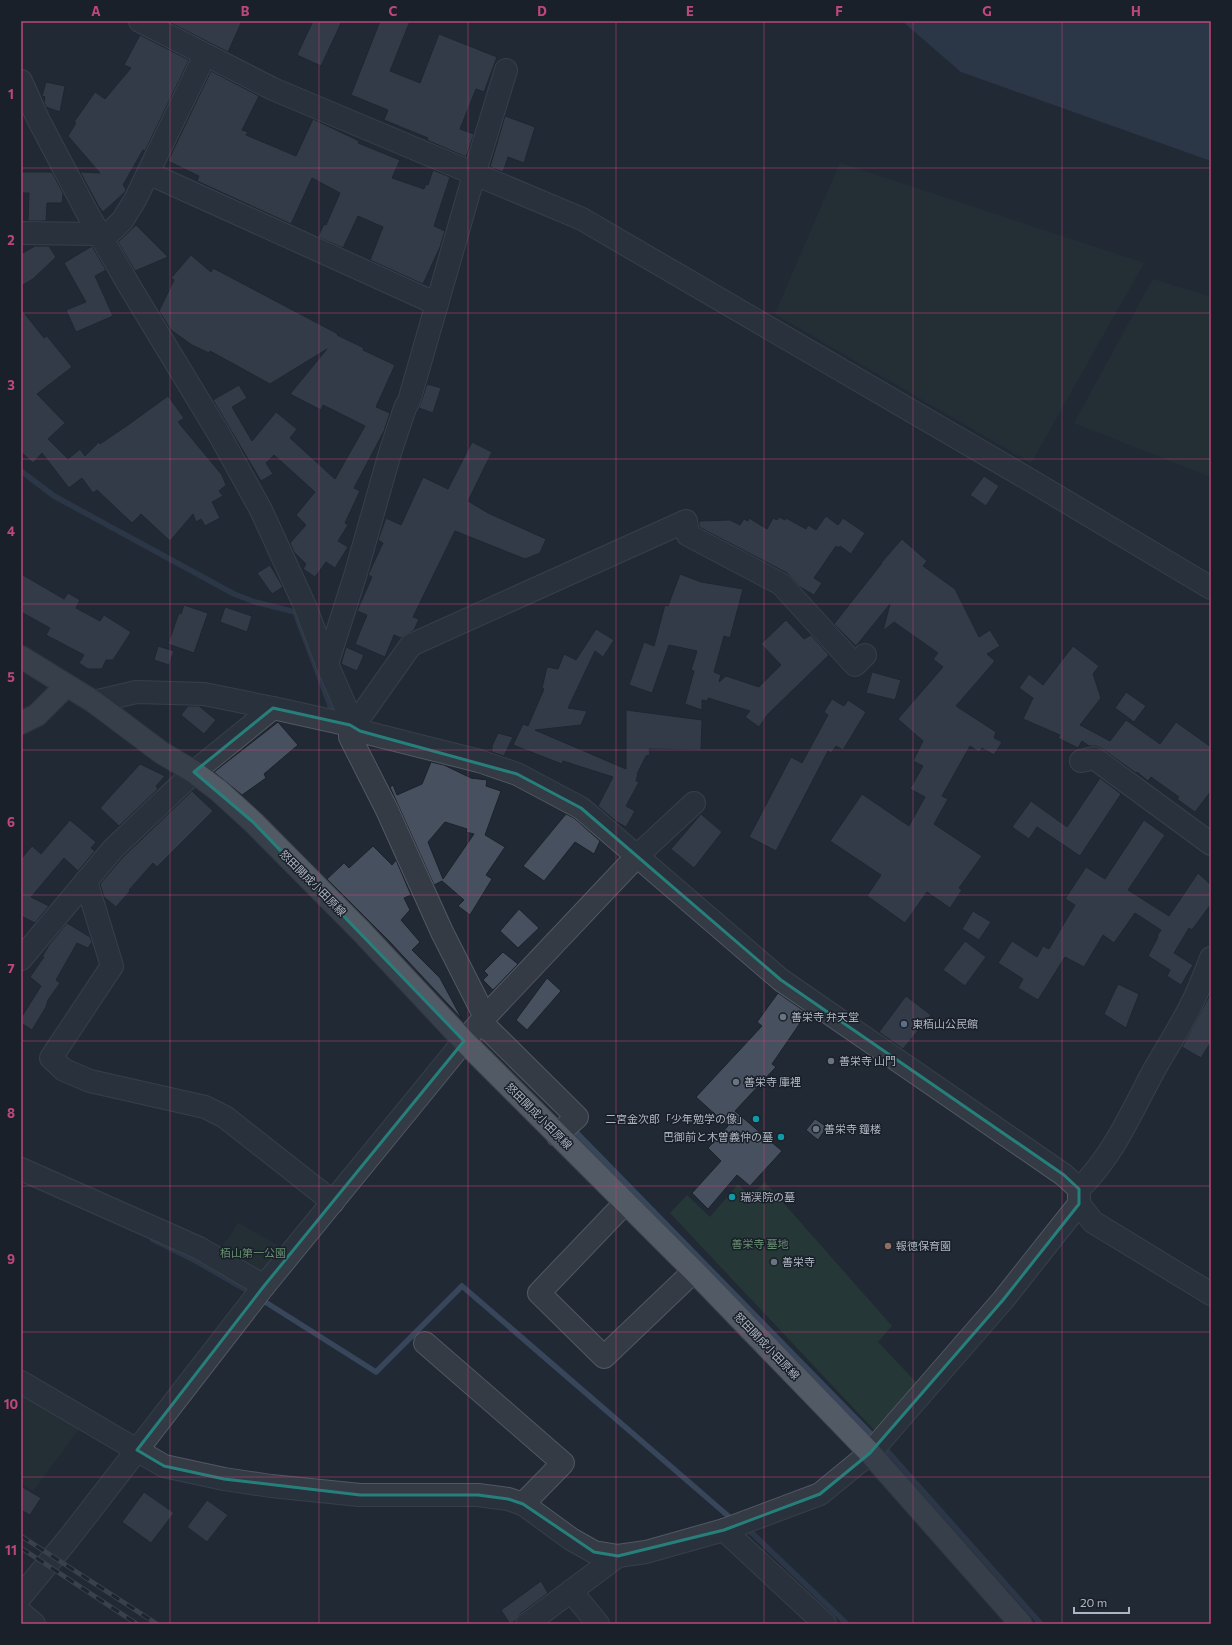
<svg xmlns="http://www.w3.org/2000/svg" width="1232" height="1645" font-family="Commissioner,'Noto Sans JP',sans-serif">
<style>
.green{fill:#263737}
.water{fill:#38465c}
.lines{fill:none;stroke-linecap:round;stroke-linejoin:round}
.stream{stroke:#38465c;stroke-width:5.5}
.building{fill:#47505e;stroke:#1c222b;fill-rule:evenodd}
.minor-casing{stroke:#525863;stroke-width:24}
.major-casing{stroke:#3e444e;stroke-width:24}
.minor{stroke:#343b45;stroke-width:22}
.major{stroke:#525a65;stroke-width:22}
.rail-casing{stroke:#565f6c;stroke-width:4.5}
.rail{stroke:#1a2029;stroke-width:3;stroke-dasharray:9;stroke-linecap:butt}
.marked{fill:none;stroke:#277f7b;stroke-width:3;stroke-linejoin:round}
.grid{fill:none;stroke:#bc477a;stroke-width:1;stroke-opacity:0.55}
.worship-dot{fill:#6b7280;stroke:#1a2029;stroke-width:1.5}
.service-dot{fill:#5c6f8a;stroke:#1a2029;stroke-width:1.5}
.culture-dot{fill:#0f9aa8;stroke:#1a2029;stroke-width:1.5}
.education-dot{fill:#8d6e63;stroke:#1a2029;stroke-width:1.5}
.labels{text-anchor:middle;stroke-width:3;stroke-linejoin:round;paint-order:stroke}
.street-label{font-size:11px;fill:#aeb5c2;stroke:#1a2029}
.poi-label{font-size:11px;fill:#aeb5c2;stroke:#1a2029;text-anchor:start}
.park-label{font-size:11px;fill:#689072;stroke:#1a2029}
.neatline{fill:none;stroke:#bc477a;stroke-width:1.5}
.grid-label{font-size:13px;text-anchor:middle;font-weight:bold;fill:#bc477a}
</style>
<rect width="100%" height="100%" fill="#212934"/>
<g class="green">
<polygon points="840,163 1144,263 1031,463 775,314"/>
<polygon points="1153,279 1211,297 1211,477 1074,423"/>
<polygon points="765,1182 892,1326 878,1342 917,1383 875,1431 670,1213 687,1195 710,1217 738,1184 750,1196"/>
<polygon points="238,1223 288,1251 263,1282 217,1255"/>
<polygon points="21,1388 83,1423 33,1491 21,1484"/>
</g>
<polygon class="water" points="902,21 1211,21 1211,161 961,72"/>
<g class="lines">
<g class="stream">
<polyline points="21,471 54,496 234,594 255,602 295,612 334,716"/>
<polyline points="572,1128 876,1439"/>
<polyline points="152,1239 194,1260 252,1293"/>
<polyline points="259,1298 376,1372 462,1286 734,1521"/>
<polyline points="882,1445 1041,1624"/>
<polyline points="744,1528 753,1534 847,1624"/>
</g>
</g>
<g class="building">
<polygon points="167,21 242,21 228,52"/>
<polygon points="313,21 342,21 321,66 297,55"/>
<polygon points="380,21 410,21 390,71 420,83 439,34 497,57 484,92 476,89 460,129 474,134 466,157 427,140 428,138 384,120 388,110 351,95"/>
<polygon points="140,35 189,60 145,151 143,150 123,185 126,189 125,192 103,212 99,207 80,172 100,173 68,136 76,123 74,122 95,92 105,99 131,68 124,65"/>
<polygon points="211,71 259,96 242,130 248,132 246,135 296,156 313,119 359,141 358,143 400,160 392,178 424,189 426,184 428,185 433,170 450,177 434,226 445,231 440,247 423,284 370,260 383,227 358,216 343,248 318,237 324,224 326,225 340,193 312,178 291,224 197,181 199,176 168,161"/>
<polygon points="46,82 65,86 60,112 46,107 44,102 45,97 42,96"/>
<polygon points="505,116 535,127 524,163 508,157 503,172 490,167"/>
<polygon points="21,172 52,172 63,193 62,203 47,203 46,221 28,221 29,193 21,193"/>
<polygon points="136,225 168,257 135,271 118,242"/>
<polygon points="35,246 49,246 56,257 33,279 21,286 21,254"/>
<polygon points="92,246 106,270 95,276 113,316 76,332 66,310 86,302 64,263"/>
<polygon points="191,255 211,272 213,268 338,334 337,335 364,348 363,350 395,365 376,407 390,413 384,431 354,488 360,491 345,523 348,525 338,541 348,547 335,568 326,562 315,577 303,569 306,564 294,552 290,543 306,525 296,515 315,492 274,455 266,463 273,474 261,481 213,400 239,385 247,398 232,407 252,441 276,412 297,429 290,438 335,479 365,426 323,405 321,410 290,394 327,349 270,384 210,351 209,353 192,345 171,330 159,311 174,280 171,278"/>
<polygon points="21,309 44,338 47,336 72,367 37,394 65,423 48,439 68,459 80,449 85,456 99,442 100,444 128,425 168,396 184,418 178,422 222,475 226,485 219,491 223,496 212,502 220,518 205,526 201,519 196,522 193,514 170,541 141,514 132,523 97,490 93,493 82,478 69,488 42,453 33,463 21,452"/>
<polygon points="427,384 441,388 433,413 419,408"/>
<polygon points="472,442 492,452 468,501 488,513 546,539 540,553 525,559 455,531 413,617 419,619 414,630 401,638 394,635 385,657 355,644 367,615 357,611 372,577 368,575 383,543 378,540 386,518 401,525 423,477 448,489"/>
<polygon points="984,476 999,486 986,506 970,495"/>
<polygon points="826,516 838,525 843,518 865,533 851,554 840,546 839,548 836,546 814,578 822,583 814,595 800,587 787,573 699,527 699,521 730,520 740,525 744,519 748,521 749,518 767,529 773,518 777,520 779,517 785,520 786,518 806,529 808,525 816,530"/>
<polygon points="902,539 927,561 923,566 955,589 979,637 990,630 1000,646 987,654 995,661 956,706 996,732 994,738 1002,742 994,755 982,748 979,752 970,746 942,796 948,799 934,824 982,856 959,888 962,890 950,908 927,892 905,923 867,896 881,875 830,841 862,794 909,826 925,797 910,789 923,766 913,761 923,741 898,719 943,667 933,659 938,653 894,622 883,631 890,604 856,646 834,624 882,563 881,563"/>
<polygon points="270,565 283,587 272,594 257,573"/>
<polygon points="21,574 64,599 68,593 80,600 76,608 100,621 104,615 131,632 113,660 106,660 102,669 88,669 79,663 84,655 46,635 50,628 21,612"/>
<polygon points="680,574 701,582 743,589 730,638 724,636 714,672 721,675 719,682 726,676 759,687 781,665 761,644 786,620 804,639 811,635 829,655 768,714 759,727 745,717 750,711 708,698 708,701 702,700 702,710 685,704 694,671 691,670 697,651 669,645 652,693 629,685 644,642 654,646 665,605 668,606"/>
<polygon points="184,605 208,613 194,653 168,644 179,613 181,614"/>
<polygon points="225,607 252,616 247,632 220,622"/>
<polygon points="596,629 614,640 603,657 595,651 568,708 587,711 581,725 535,730 626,769 626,710 702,720 701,750 649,749 650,755 646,756 637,774 638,774 636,781 639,782 626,806 635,811 626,827 617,822 598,806 613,777 563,761 562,764 513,745 523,724 528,726 544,689 542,688 547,667 558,669 564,654 576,660"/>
<polygon points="158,646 174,651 169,665 154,660"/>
<polygon points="1073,646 1099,666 1093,674 1101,698 1080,725 1110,741 1126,720 1160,744 1176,722 1211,747 1211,791 1195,812 1177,799 1179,797 1151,777 1148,781 1137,772 1136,773 1101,748 1096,746 1089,746 1082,741 1078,748 1058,738 1060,735 1023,719 1033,698 1019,688 1029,674 1043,685"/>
<polygon points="346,647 364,655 357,671 341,664"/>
<polygon points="872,672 901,680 895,700 866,693"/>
<polygon points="1126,692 1146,706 1134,722 1115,708"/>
<polygon points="832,699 844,706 848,700 866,712 843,750 836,746 831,753 828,751 776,851 749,837 791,757 802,763 828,715 824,712"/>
<polygon points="188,706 199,706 216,720 204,734 181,715"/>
<polygon points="278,722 298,745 264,774 266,778 242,795 214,772"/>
<polygon points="498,733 513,737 504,756 492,752 492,746"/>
<path d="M431,762L444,765L471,778L487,780L486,786L501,791L485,835L505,847L486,875L492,879L470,915L458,906L464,900L442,881L434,885L390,787L393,785L397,795L422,784ZM445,822L467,829L466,832L474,834L443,879L428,842Z"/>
<polygon points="140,764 165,776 156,786 158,789 119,826 100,808"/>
<polygon points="1100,778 1121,794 1080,856 1037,827 1029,839 1012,827 1031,801 1067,827"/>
<polygon points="192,791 213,811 157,867 153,863 129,890 130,891 116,907 104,897 100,884 122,858"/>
<polygon points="566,814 574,818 600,841 594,854 575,842 544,881 523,866"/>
<polygon points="701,814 722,832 694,868 671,849"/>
<polygon points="70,820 96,842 91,848 95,851 78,871 64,858 31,897 49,906 35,923 21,916 21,859 32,846 41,854"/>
<polygon points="1144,820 1165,835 1128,890 1169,916 1198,873 1211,885 1211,904 1192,930 1189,928 1174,953 1193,965 1181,985 1167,976 1170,970 1148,956 1158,937 1157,936 1161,930 1135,913 1114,943 1103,935 1084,967 1065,957 1038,1000 1018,988 1023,979 998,963 1012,941 1037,957 1043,946 1049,949 1075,905 1065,899 1086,867 1105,879"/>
<polygon points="373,846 392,865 396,860 411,895 404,898 410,910 401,920 420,942 412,950 440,978 462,1019 388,940 327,879 344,863 349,868"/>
<polygon points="519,909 539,928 518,948 500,931"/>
<polygon points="973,911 991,922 979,940 962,929"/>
<polygon points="67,923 90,937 92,942 88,948 77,943 56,980 60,983 48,1000 46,1007 32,1030 21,1023 21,1018 41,986 30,977 44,957 42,957 49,945"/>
<polygon points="965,941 986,957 965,986 943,970"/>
<polygon points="503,952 518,964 493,990 483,980 488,975 484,971"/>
<polygon points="547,978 561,991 527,1030 516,1020"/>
<polygon points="1118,984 1139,994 1126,1028 1104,1014"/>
<polygon points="778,993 807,1013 772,1064 776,1067 735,1111 782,1151 750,1186 737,1175 708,1209 692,1193 721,1161 708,1148 728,1126 696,1097 762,1026 757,1022"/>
<polygon points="1211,993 1211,1042 1201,1058 1182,1047"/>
<polygon points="906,996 931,1015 903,1049 879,1032"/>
<polygon points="815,1119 827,1127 818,1140 806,1130"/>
<polygon points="21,1486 41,1498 30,1515 21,1510"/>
<polygon points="144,1492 174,1513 151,1543 122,1522"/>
<polygon points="207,1500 228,1515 207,1542 187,1527"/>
<polygon points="541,1581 548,1593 520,1614 515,1621 510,1624 501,1610"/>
</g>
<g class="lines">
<g class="minor-casing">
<g id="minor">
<polyline points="140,21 273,89 582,219 1035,483 1211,588"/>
<polyline points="21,81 38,119 89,216 130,287 219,434 261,510 305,606 327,664 350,717 350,737 387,810 442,932 485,1017 485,1026 577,1117 557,1135"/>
<polyline points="148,173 437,304"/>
<polyline points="21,233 100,234"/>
<polyline points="103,239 122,221 135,200 205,55"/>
<polyline points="327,664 355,576 390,453 405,408 409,401 474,175 506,70"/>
<polyline points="94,702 136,692 172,693 204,694 273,708"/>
<polyline points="350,725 360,717 411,645 686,521 688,535 781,584 855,665 865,655"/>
<polyline points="1081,761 1094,758 1211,844"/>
<polyline points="86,881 112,966 51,1058 64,1070 90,1081 205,1107 225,1117 333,1202"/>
<polyline points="21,959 113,849 194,772 273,708 350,725 360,731 479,761 517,774 581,808 781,980 1064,1175 1079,1189"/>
<polyline points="21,1169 199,1248 264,1286"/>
<polyline points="625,1203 539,1293 604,1357 694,1271"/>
<path d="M1079,1203V1189C1113,1156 1131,1113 1153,1072C1167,1047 1183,1023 1195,997C1201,984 1206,971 1211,958"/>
<polyline points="425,1343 563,1463 523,1504"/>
<polyline points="21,1382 164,1466 224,1479 271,1486 360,1495 478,1495 508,1499 523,1504 571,1539 594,1552 618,1556 646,1552 724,1530 820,1494 870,1453 1003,1300 1079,1204 1093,1222 1211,1294"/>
<polyline points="724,1530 825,1624"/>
<polyline points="571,1591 598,1624"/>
<polyline points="21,1596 69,1538 264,1286 464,1041 485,1017 638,855 694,803"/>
<polyline points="21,1613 34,1624"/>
<polyline points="527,1624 618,1556"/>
</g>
</g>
<g class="major-casing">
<g id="major">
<polyline points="21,657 94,702 162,753 194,772 219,791 253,822 361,931 464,1041 694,1271 870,1453 1021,1624"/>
<polyline points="21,723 37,715 66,686"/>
</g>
</g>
<use href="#minor" class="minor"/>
<use href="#major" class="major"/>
<g class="rail-casing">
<g id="rail">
<polyline points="21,1536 157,1624"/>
<polyline points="21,1548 137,1624"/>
</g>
</g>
<use href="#rail" class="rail"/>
</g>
<path d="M0 0H1232V1645H0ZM273,708L350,725L360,731L517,774L581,808L781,980L1064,1175L1079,1189V1204L1003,1300L870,1453L820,1494L724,1530L618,1556L594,1552L523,1504L508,1499L478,1495H360L224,1479L164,1466L137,1450L264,1286L464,1041L253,822L194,772Z" fill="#212934" fill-opacity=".55" fill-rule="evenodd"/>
<path class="marked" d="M273,708L350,725L360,731L517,774L581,808L781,980L1064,1175L1079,1189V1204L1003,1300L870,1453L820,1494L724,1530L618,1556L594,1552L523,1504L508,1499L478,1495H360L224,1479L164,1466L137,1450L264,1286L464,1041L253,822L194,772Z"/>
<path class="grid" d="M170,21V1624M319,21V1624M468,21V1624M616,21V1624M764,21V1624M913,21V1624M1062,21V1624M21,168H1211M21,313H1211M21,459H1211M21,604H1211M21,750H1211M21,895H1211M21,1041H1211M21,1186H1211M21,1332H1211M21,1477H1211"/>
<g class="worship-dot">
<circle cx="783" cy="1017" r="4"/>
<circle cx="831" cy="1061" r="4"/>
<circle cx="736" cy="1082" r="4"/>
<circle cx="816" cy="1129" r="4"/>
<circle cx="774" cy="1262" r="4"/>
</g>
<circle class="service-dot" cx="904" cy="1024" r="4"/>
<g class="culture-dot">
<circle cx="756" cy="1119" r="4"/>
<circle cx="781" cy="1137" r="4"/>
<circle cx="732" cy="1197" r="4"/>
</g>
<circle class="education-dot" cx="888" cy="1246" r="4"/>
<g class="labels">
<g class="street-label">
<text transform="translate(313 883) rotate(45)" y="4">怒田開成小田原線</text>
<text transform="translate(539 1116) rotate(45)" y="4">怒田開成小田原線</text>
<text transform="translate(767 1346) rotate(46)" y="4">怒田開成小田原線</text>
</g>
<g class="poi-label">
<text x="791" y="1021">善栄寺 弁天堂</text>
<text x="912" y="1028">東栢山公民館</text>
<text x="839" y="1065">善栄寺 山門</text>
<text x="744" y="1086">善栄寺 庫裡</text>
<text x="748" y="1123" text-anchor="end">二宮金次郎「少年勉学の像」</text>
<text x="824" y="1133">善栄寺 鐘楼</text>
<text x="773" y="1141" text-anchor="end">巴御前と木曽義仲の墓</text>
<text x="740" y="1201">瑞渓院の墓</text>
<text x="896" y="1250">報徳保育園</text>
<text x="782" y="1266">善栄寺</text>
</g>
<g class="park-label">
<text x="760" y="1248">善栄寺 墓地</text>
<text x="253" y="1257">栢山第一公園</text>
</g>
</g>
<rect width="1232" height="1645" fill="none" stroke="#1a2029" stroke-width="44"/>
<path d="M1074 1607v6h55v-6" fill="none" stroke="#aeb5c2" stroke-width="2"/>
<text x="1080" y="1607" font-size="12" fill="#aeb5c2" stroke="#1a2029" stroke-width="3" paint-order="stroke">20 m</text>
<rect x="22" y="22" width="1188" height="1601" class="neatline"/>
<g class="grid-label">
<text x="96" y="16">A</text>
<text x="245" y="16">B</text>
<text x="393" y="16">C</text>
<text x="542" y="16">D</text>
<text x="690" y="16">E</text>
<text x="839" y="16">F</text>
<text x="987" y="16">G</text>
<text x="1136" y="16">H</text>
<text x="11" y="99">1</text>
<text x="11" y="245">2</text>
<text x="11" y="390">3</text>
<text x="11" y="536">4</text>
<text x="11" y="682">5</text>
<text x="11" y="827">6</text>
<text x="11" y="973">7</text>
<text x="11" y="1118">8</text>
<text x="11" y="1264">9</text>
<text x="11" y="1409">10</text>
<text x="11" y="1555">11</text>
</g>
</svg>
